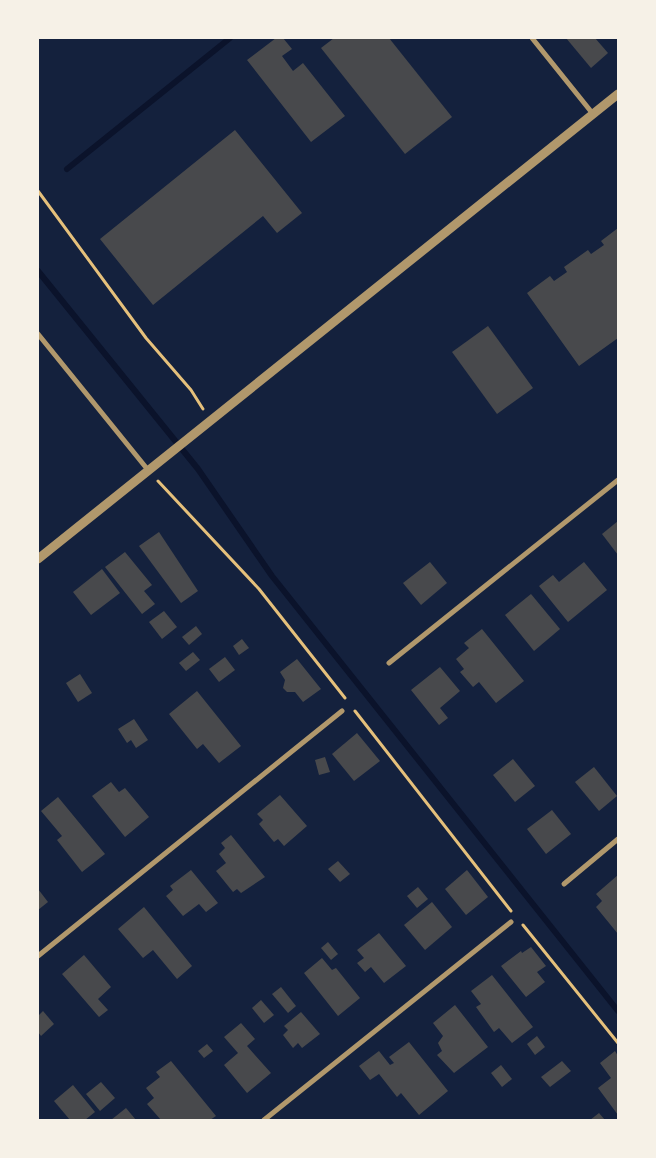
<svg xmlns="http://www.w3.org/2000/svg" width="656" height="1158" font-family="Poppins,sans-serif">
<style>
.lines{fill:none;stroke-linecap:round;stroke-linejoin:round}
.stream{stroke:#0b132b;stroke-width:6}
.building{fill:#48494c}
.path{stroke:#e5c07b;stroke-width:3}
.minor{stroke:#b1986c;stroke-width:5}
.tertiary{stroke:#b1986c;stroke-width:9}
</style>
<rect width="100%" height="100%" fill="#14213d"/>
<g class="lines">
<g class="stream">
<polyline points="67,169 230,38"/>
<polyline points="38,271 198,469 272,576 618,1011"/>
</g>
</g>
<g class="building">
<polygon points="276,38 283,38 292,49 282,56 293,71 303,63 345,116 311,142 247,60"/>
<polygon points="334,38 389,38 452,117 405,154 321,48"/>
<polygon points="566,38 595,38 608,53 591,68"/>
<polygon points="235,130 302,213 277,233 263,216 153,305 100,239"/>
<polygon points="618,228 618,338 579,366 527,293 550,276 554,281 567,272 564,267 588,250 591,254 604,245 601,241"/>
<polygon points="488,326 533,388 497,414 452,352"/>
<polygon points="618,521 618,555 602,534"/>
<polygon points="159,532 198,591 181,603 139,546"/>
<polygon points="125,552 152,585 144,591 155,604 142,614 105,567"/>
<polygon points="430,562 447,583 421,605 403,583"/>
<polygon points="584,562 607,590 568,622 539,586 553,575 559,582"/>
<polygon points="102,569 120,593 91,615 73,592"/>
<polygon points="531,594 560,629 534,651 505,615"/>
<polygon points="164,611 177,627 162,639 149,622"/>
<polygon points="196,626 202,634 189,645 182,637"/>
<polygon points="482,629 524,681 496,703 479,682 473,687 460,672 464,669 456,659 469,648 464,643"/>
<polygon points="242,639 249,648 239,655 233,646"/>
<polygon points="193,652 200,660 186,671 179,663"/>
<polygon points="225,657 235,670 219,682 209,669"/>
<polygon points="297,659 321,689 303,702 295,692 287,692 283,688 285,680 280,672"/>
<polygon points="440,667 460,691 440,708 448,718 439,725 411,690"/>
<polygon points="80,674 92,693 78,702 66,683"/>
<polygon points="197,691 241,746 219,763 203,744 197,749 169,714"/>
<polygon points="134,719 148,740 136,748 131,740 127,743 118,729"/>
<polygon points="357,733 380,761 354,781 332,754"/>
<polygon points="325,757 330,772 319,775 315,760"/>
<polygon points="513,759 535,786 515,802 493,775"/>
<polygon points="594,767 617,796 599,811 575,782"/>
<polygon points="111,782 119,792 125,788 149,817 125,837 92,796"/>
<polygon points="280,795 307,826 284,846 278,839 274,842 259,824 263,820 257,814"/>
<polygon points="58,797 105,854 82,872 57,840 62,836 41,811"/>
<polygon points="552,810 571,834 546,854 527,829"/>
<polygon points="231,835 265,877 241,893 237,889 233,892 216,871 226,863 219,854 225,848 221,843"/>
<polygon points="338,861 350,874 340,882 328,869"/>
<polygon points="191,870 218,903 206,912 199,904 183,916 166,896 173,890 170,886"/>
<polygon points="467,870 488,897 466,915 445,889"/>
<polygon points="618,875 618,934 596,907 602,901 596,894"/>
<polygon points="418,887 428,899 417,908 407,896"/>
<polygon points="38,889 48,902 38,910"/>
<polygon points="432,902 452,927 425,950 404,925"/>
<polygon points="144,907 192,966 177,979 153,950 143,958 118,929"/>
<polygon points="379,933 406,966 384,983 371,967 365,972 357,963 364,958 357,950"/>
<polygon points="328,942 338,954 331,960 321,948"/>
<polygon points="531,947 546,966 537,972 545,982 526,997 501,966 521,951 522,953"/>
<polygon points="84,955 111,987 98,999 108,1010 99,1017 62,974"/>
<polygon points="322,958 332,970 336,968 360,998 338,1016 304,973"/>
<polygon points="492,975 533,1027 512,1043 499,1028 494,1032 476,1007 481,1004 471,991"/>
<polygon points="281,987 296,1006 288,1013 272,994"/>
<polygon points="261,1000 274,1015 264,1023 252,1008"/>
<polygon points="455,1005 488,1047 454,1073 437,1055 442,1051 438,1043 443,1036 433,1023"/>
<polygon points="43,1011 54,1024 41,1036 38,1032 38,1016"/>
<polygon points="301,1012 320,1034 302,1048 298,1043 293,1048 283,1035 288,1030 284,1026"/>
<polygon points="241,1023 255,1039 247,1046 271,1073 247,1093 224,1065 238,1053 224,1037"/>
<polygon points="537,1036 545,1047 535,1055 527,1044"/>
<polygon points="409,1042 448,1091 419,1115 401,1093 397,1097 379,1074 370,1080 359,1066 379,1051 390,1065 394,1063 389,1057"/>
<polygon points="207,1044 213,1051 204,1058 198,1051"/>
<polygon points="615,1051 618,1056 618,1115 598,1088 611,1078 600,1063"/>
<polygon points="171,1061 216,1116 210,1120 161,1120 147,1104 154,1098 146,1088 160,1077 156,1072"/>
<polygon points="562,1061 571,1071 550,1087 541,1077"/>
<polygon points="501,1065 512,1079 502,1087 491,1073"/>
<polygon points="101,1082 115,1098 100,1111 86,1094"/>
<polygon points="73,1085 95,1112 85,1120 70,1120 54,1101"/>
<polygon points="126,1108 136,1120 111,1120"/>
<polygon points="599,1113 605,1120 590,1120"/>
</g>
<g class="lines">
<g class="path">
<polyline points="38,191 146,338 191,390 203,409"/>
<polyline points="158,481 259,589 345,698"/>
<polyline points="355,711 511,911"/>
<polyline points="523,925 618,1043"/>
</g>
<g class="minor">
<polyline points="532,38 593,114"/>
<polyline points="38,334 148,470"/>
<polyline points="389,663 618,480"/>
<polyline points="564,884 618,839"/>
<polyline points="38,956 342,711"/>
<polyline points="264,1120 511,922"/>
</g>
<polyline class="tertiary" points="38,559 618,94"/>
</g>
<rect width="656" height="1158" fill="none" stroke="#f6f1e7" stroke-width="78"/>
</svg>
